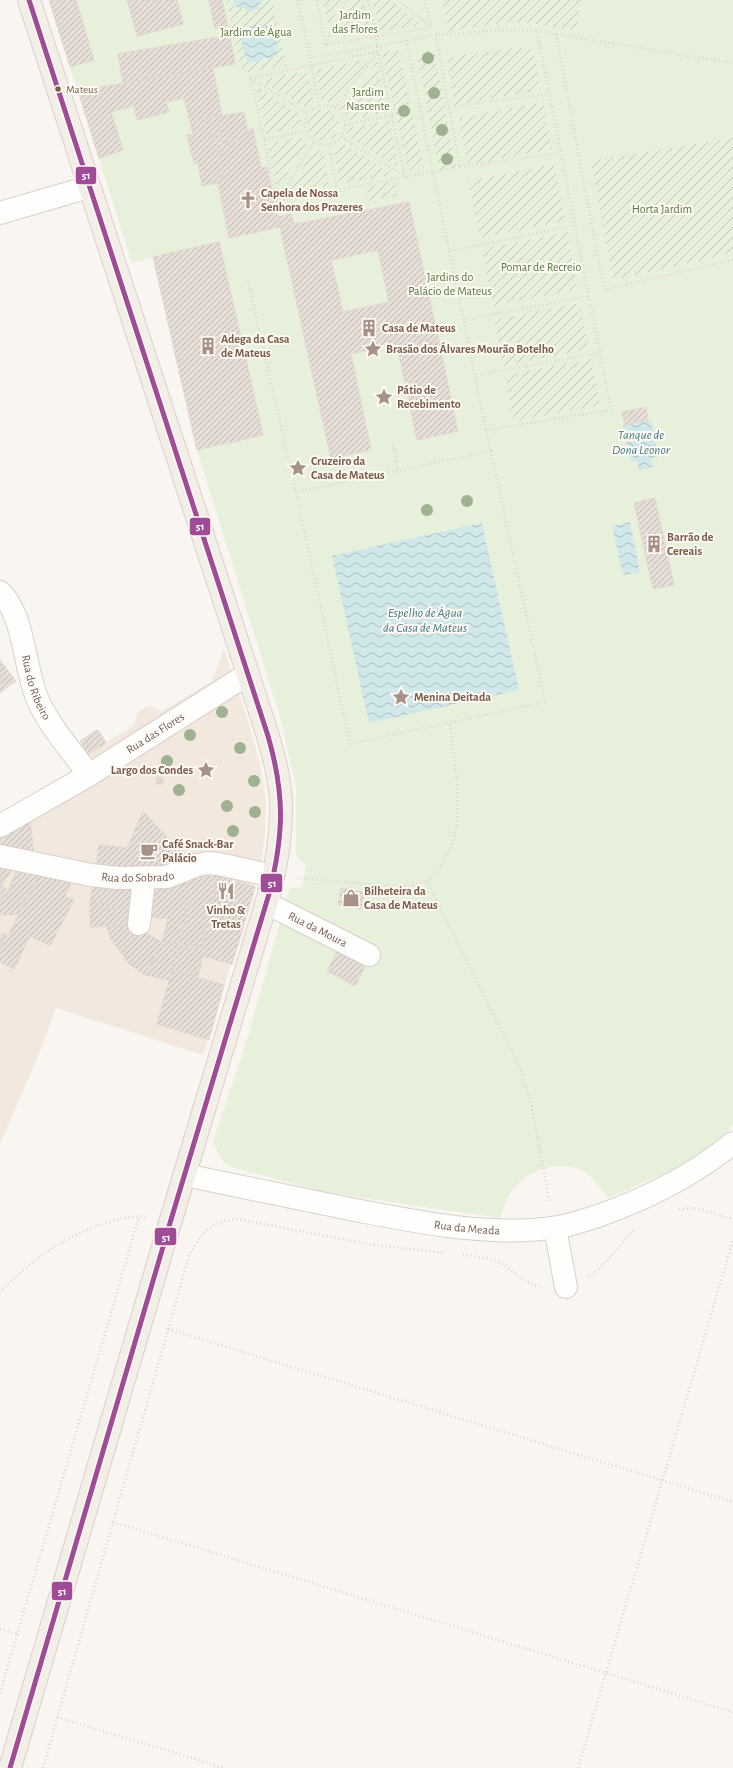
<svg xmlns="http://www.w3.org/2000/svg" width="733" height="1768" font-family="'Alegreya Sans',sans-serif">
<style>
.residential{fill:#f2e8de}
.park{fill:#e7f0db}
.garden{fill:url(#garden-furrows)}
.water{fill:url(#water-waves)}
.building{fill:url(#building-hatch);stroke:#e2d8d2;fill-rule:evenodd}
.lines{fill:none;stroke-linecap:round;stroke-linejoin:round}
.minor-casing{stroke:#d7d1cb;stroke-width:24}
.major-casing{stroke:#dad1cc;stroke-width:24}
.path{stroke:#dcd5d0;stroke-width:2.5;stroke-dasharray:1 3;stroke-linecap:butt}
.minor{stroke:#fefefd;stroke-width:22}
.major{stroke:#f3eee8;stroke-width:22}
.bus-1-casing{stroke:#fffaf3;stroke-width:8}
.bus-1{stroke:#a04b97;stroke-width:5}
.tree{fill:#9eb190}
.bus-dot{fill:#7a5c4d;stroke:#fffaf3;stroke-width:1.5}
.labels{text-anchor:middle;stroke-width:4;stroke-linejoin:round;paint-order:stroke}
.bus-label{font-size:11px;fill:#7a5c4d;stroke:#fffaf3;text-anchor:start}
.park-label{font-size:12px;fill:#537a41;stroke:#fffaf3}
.poi-label{font-size:12px;font-weight:bold;fill:#7a5c4d;stroke:#fffaf3;text-anchor:start}
.street-label{font-size:12px;fill:#7a5c4d;stroke:#fffaf3}
.water-label{font-size:13px;font-style:italic;fill:#437c86;stroke:#fffaf3}
.line-badge{stroke:#fffaf3;stroke-width:1.5}
.badge-label{font-size:11px;text-anchor:middle;font-weight:bold;fill:#fff}
</style>
<defs>
<pattern id="garden-furrows" width="10" height="10" patternUnits="userSpaceOnUse"><rect width="10" height="10" fill="#e7f0db"/><path d="M-1 1l2-2M0 10L10 0M9 11l2-2" fill="none" stroke="#c0c6b4"/></pattern>
<pattern id="water-waves" width="16" height="10" patternUnits="userSpaceOnUse"><rect width="16" height="10" fill="#d0e8ea"/><path d="M0 5q4-4 8 0t8 0" fill="none" stroke="#aebfc0"/></pattern>
<pattern id="building-hatch" width="6" height="6" patternUnits="userSpaceOnUse"><rect width="6" height="6" fill="#e6ded7"/><path d="M-1 1l2-2M0 6l6-6M5 7l2-2" fill="none" stroke="#bfb7b1"/></pattern>
</defs>
<rect width="100%" height="100%" fill="#f9f5f0"/>
<polygon class="residential" points="224,649 250,727 260,764 266,802 265,836 261,863 255,887 203,1055 56,1008 41,1049 0,1144 0,819 54,786 88,754 134,725 138,712 149,705 161,712 212,681"/>
<path class="park" d="M49,0H733V1125C702,1162 651,1179 608,1198C601,1189 593,1177 583,1171C562,1160 531,1168 516,1186C507,1195 504,1207 500,1218L329,1193L234,1168L223,1162L213,1142L244,1050L290,888L302,887L306,865L296,856V786L279,713L197,450L153,257L132,263Z"/>
<g class="garden">
<polygon points="226,0 272,0 286,65 242,73"/>
<polygon points="323,0 342,0 329,28"/>
<polygon points="352,0 363,0 370,32 334,38"/>
<polygon points="373,0 391,0 421,25 380,32"/>
<polygon points="442,0 581,0 576,30 524,22 506,22 449,31"/>
<polygon points="517,48 533,49 541,90 455,105 447,58 475,53"/>
<polygon points="398,49 424,167 408,170 382,53"/>
<polygon points="434,50 456,167 439,170 417,53"/>
<polygon points="371,58 333,103 321,101 316,70"/>
<polygon points="377,62 387,112 348,120 340,107"/>
<polygon points="307,71 314,103 306,108 260,80"/>
<polygon points="256,86 301,115 299,127 266,134"/>
<polygon points="543,102 552,149 468,165 459,118"/>
<circle cx="323" cy="125" r="16"/>
<polygon points="389,120 399,168 346,136 348,128"/>
<polygon points="301,136 306,145 277,189 268,144"/>
<polygon points="733,138 733,253 613,280 591,161"/>
<polygon points="342,143 393,175 340,184 333,148"/>
<polygon points="314,150 323,151 329,186 285,195"/>
<polygon points="554,164 565,221 480,238 468,181"/>
<polygon points="394,181 397,196 369,201 366,187"/>
<polygon points="567,232 578,289 493,306 482,249"/>
<polygon points="579,303 589,349 503,366 494,320"/>
<polygon points="591,359 600,405 514,421 505,375"/>
</g>
<g class="water">
<polygon points="233,0 264,0 259,5 260,9 246,12 245,8 234,6"/>
<polygon points="262,24 263,27 270,25 272,33 274,33 278,49 276,49 278,56 248,63 241,40 242,39 241,32 249,30 249,27"/>
<polygon points="651,420 658,457 651,458 653,467 639,470 637,461 631,462 623,425"/>
<polygon points="630,522 640,572 623,575 612,526"/>
<polygon points="482,523 519,690 369,723 332,556"/>
</g>
<g class="building">
<polygon points="49,0 76,0 94,60 70,67"/>
<polygon points="127,0 177,0 183,24 137,36"/>
<polygon points="209,0 222,0 228,26 215,29"/>
<polygon points="230,35 235,64 123,83 118,54"/>
<polygon points="213,68 222,116 190,122 184,98 166,102 169,112 137,120 134,106 111,112 123,150 99,158 78,91"/>
<polygon points="244,112 249,139 223,144 217,117"/>
<polygon points="217,117 221,135 215,136 224,177 217,178 217,183 202,186 198,163 194,164 187,135 193,134 190,122"/>
<polygon points="253,128 261,168 267,167 280,227 229,238 217,178 224,177 215,136 221,135 223,144 249,139 248,130"/>
<path d="M409,202L458,431L417,440L397,344L351,354L371,450L331,459L280,227ZM378,250L389,302L343,312L331,260Z"/>
<polygon points="291,214 294,224 280,227 278,217"/>
<polygon points="219,242 263,435 230,443 186,250"/>
<polygon points="219,242 263,435 197,450 153,257"/>
<polygon points="646,407 648,420 625,425 622,412"/>
<polygon points="655,498 674,585 653,589 634,503"/>
<polygon points="0,660 16,681 0,693"/>
<polygon points="97,730 106,743 88,754 80,741"/>
<polygon points="99,731 106,743 93,751 86,739"/>
<polygon points="157,777 163,778 163,784 156,784"/>
<polygon points="143,811 185,856 164,876 96,869 99,845 127,848"/>
<polygon points="30,817 34,858 0,852 0,833"/>
<polygon points="0,862 12,870 0,888"/>
<polygon points="20,862 42,868 24,904 6,896"/>
<polygon points="42,868 71,883 65,896 74,900 50,946 30,936 14,969 0,962 0,939 3,933 8,936"/>
<polygon points="217,875 255,887 244,925 212,916"/>
<polygon points="217,875 211,924 206,924 202,947 179,944 185,921 186,878"/>
<polygon points="186,878 185,921 179,944 162,942 168,919 144,916 152,882"/>
<polygon points="93,881 140,886 137,911 107,908 108,904 90,902"/>
<polygon points="1,886 9,890 6,896 24,904 19,914 5,915 0,914"/>
<polygon points="341,888 364,892 362,909 338,905"/>
<polygon points="90,902 108,904 107,908 137,911 135,926 90,927"/>
<polygon points="212,916 244,925 232,964 201,956 206,924 211,924"/>
<polygon points="135,926 144,932 122,954 110,938 107,927"/>
<polygon points="144,932 162,942 145,975 129,964 122,954"/>
<polygon points="162,942 179,944 169,980 145,975"/>
<polygon points="179,944 202,947 201,956 203,956 198,977 172,970"/>
<polygon points="340,946 368,960 355,986 327,971"/>
<polygon points="172,970 224,985 209,1040 157,1024"/>
</g>
<g class="lines">
<g class="minor-casing">
<g id="minor">
<polyline points="0,213 89,187"/>
<path id="s1" d="M0,592C24,614 24,666 37,698C48,725 72,751 89,775"/>
<path id="s2" d="M0,826L89,775L248,674"/>
<path id="s3" d="M0,856L91,875L117,878L167,877L197,865L208,863L219,864L273,876"/>
<path id="s4" d="M266,903L369,955"/>
<polyline points="139,924 144,878"/>
<path id="s5" d="M185,1175C238,1186 291,1197 345,1208C412,1221 489,1238 558,1227C571,1225 585,1220 598,1216C646,1199 694,1175 733,1143"/>
<polyline points="555,1228 566,1287"/>
</g>
</g>
<g class="major-casing">
<path id="major" d="M10,1768L170,1223L269,894C277,864 282,832 281,800C278,757 260,714 248,674L29,0"/>
</g>
<g class="path">
<polyline points="298,0 310,58"/>
<polyline points="317,0 325,45"/>
<polyline points="347,0 325,45 431,27 398,0"/>
<polyline points="368,0 377,36 377,46 405,178"/>
<polyline points="425,0 431,27"/>
<polyline points="537,31 733,63"/>
<polyline points="556,34 604,290 733,260"/>
<polyline points="406,40 486,430 611,410 537,31 505,30 436,35"/>
<polyline points="251,78 277,201 337,190"/>
<polyline points="251,78 379,51"/>
<polyline points="251,78 308,114"/>
<circle cx="325" cy="125" r="20"/>
<polyline points="319,106 310,58 436,35 460,167 337,190 329,145"/>
<polyline points="450,107 548,94"/>
<polyline points="335,108 378,52"/>
<polyline points="345,125 393,115"/>
<polyline points="341,137 405,177"/>
<polyline points="264,140 305,131"/>
<polyline points="460,167 561,153"/>
<polyline points="277,201 314,142"/>
<polyline points="450,251 575,225"/>
<polyline points="248,281 296,492"/>
<polyline points="464,320 589,296"/>
<polyline points="476,375 600,353"/>
<polyline points="486,430 491,451"/>
<polyline points="393,445 398,471"/>
<polygon points="491,451 545,702 350,744 296,492"/>
<polyline points="297,878 377,885 411,886 427,881 440,869 451,848 457,826 457,783 450,722"/>
<polyline points="427,881 517,1061 531,1103 550,1203"/>
<polyline points="679,1209 695,1208 733,1219"/>
<path d="M463,1255C477,1256 493,1258 505,1266C517,1274 525,1284 540,1286"/>
<path d="M589,1277C607,1264 619,1245 635,1229"/>
<path d="M0,1293C32,1256 96,1214 146,1217"/>
<polyline points="168,1329 733,1502"/>
<polyline points="113,1522 733,1712"/>
<polyline points="0,1629 17,1634"/>
<polyline points="0,1693 139,1217"/>
<polyline points="57,1717 224,1768"/>
<path d="M43,1768L189,1256C201,1233 210,1221 238,1219L368,1244L444,1253"/>
<polyline points="578,1768 733,1240"/>
</g>
<use href="#minor" class="minor"/>
<use href="#major" class="major"/>
<g class="bus-1-casing">
<path id="bus-1" d="M10,1768L170,1223L269,894C284,834 285,795 268,736L29,0"/>
</g>
<use href="#bus-1" class="bus-1"/>
</g>
<g class="tree">
<circle cx="428" cy="58" r="6"/>
<circle cx="434" cy="93" r="6"/>
<circle cx="404" cy="111" r="6"/>
<circle cx="442" cy="130" r="6"/>
<circle cx="447" cy="159" r="6"/>
<circle cx="467" cy="501" r="6"/>
<circle cx="427" cy="510" r="6"/>
<circle cx="222" cy="712" r="6"/>
<circle cx="190" cy="735" r="6"/>
<circle cx="240" cy="748" r="6"/>
<circle cx="167" cy="761" r="6"/>
<circle cx="254" cy="781" r="6"/>
<circle cx="179" cy="790" r="6"/>
<circle cx="227" cy="806" r="6"/>
<circle cx="255" cy="812" r="6"/>
<circle cx="233" cy="831" r="6"/>
</g>
<defs>
<g id="church-bare" transform="scale(1.38)"><path d="M-1.2-6h2.4v3.5h3.3v2.4h-3.3V6h-2.4V-.1h-3.3v-2.4h3.3Z" fill="#a69286" stroke="#fffaf3" stroke-width="2.5" paint-order="stroke"/></g>
<g id="building-bare" transform="scale(1.38)"><path d="M-4-6H4V6H1V3H-1V6H-4ZM-2.5-4.3h1.7v1.8h-1.7ZM.8-4.3h1.7v1.8H.8ZM-2.5-1h1.7V.8h-1.7ZM.8-1h1.7V.8H.8Z" fill="#a69286" stroke="#fffaf3" stroke-width="2.5" paint-order="stroke"/></g>
<g id="sight-bare" transform="scale(1.38)"><path d="M0-6L1.8-2.2L6-1.7L2.9 1.2L3.7 5.4L0 3.3L-3.7 5.4L-2.9 1.2L-6-1.7L-1.8-2.2Z" fill="#a69286" stroke="#fffaf3" stroke-width="2.5" paint-order="stroke"/></g>
<g id="cafe-bare" transform="scale(1.38)"><path d="M-5.5-4.5H6V0H3Q3 3.5 0 3.5H-2.5Q-5.5 3.5-5.5 0ZM3-3.2v2h1.7v-2ZM-6 4.5H4V6H-6Z" fill="#a69286" stroke="#fffaf3" stroke-width="2.5" paint-order="stroke"/></g>
<g id="restaurant-bare" transform="scale(1.38)"><path d="M-5-6h1v4h1v-4h1v4h1v-4h1v5L-1.5 .5V6h-2V.5L-5-1ZM5-6V6H3V1.5H1.5Q1.5-4 5-6Z" fill="#a69286" stroke="#fffaf3" stroke-width="2.5" paint-order="stroke"/></g>
<g id="shop-bare" transform="scale(1.38)"><path d="M-5-2.5h2.3a2.7 3.5 0 0 1 5.4 0H5L5.5 6h-11ZM-1.5-2.5h3a1.5 2.3 0 0 0-3 0Z" fill="#a69286" stroke="#fffaf3" stroke-width="2.5" paint-order="stroke"/></g>
</defs>
<g fill-rule="evenodd">
<use href="#church-bare" x="248" y="200"/>
<use href="#building-bare" x="369" y="328"/>
<use href="#building-bare" x="208" y="346"/>
<use href="#sight-bare" x="373" y="349"/>
<use href="#sight-bare" x="384" y="397"/>
<use href="#sight-bare" x="298" y="468"/>
<use href="#building-bare" x="654" y="544"/>
<use href="#sight-bare" x="401" y="697"/>
<use href="#sight-bare" x="206" y="770"/>
<use href="#cafe-bare" x="149" y="851"/>
<use href="#restaurant-bare" x="226" y="891"/>
<use href="#shop-bare" x="351" y="898"/>
</g>
<circle class="bus-dot" cx="58" cy="89" r="3.5"/>
<g class="labels">
<g class="bus-label">
<text x="66" y="93">Mateus</text>
</g>
<g class="park-label">
<text x="355" y="19">Jardim<tspan x="355" dy="14">das Flores</tspan></text>
<text x="256" y="36">Jardim de Água</text>
<text x="368" y="96">Jardim<tspan x="368" dy="14">Nascente</tspan></text>
<text x="662" y="213">Horta Jardim</text>
<text x="541" y="271">Pomar de Recreio</text>
<text x="450" y="281">Jardins do<tspan x="450" dy="14">Palácio de Mateus</tspan></text>
</g>
<g class="poi-label">
<text x="261" y="197">Capela de Nossa<tspan x="261" dy="14">Senhora dos Prazeres</tspan></text>
<text x="382" y="332">Casa de Mateus</text>
<text x="221" y="343">Adega da Casa<tspan x="221" dy="14">de Mateus</tspan></text>
<text x="386" y="353">Brasão dos Álvares Mourão Botelho</text>
<text x="397" y="394">Pátio de<tspan x="397" dy="14">Recebimento</tspan></text>
<text x="311" y="465">Cruzeiro da<tspan x="311" dy="14">Casa de Mateus</tspan></text>
<text x="667" y="541">Barrão de<tspan x="667" dy="14">Cereais</tspan></text>
<text x="414" y="701">Menina Deitada</text>
<text x="193" y="774" text-anchor="end">Largo dos Condes</text>
<text x="162" y="848">Café Snack-Bar<tspan x="162" dy="14">Palácio</tspan></text>
<text x="364" y="895">Bilheteira da<tspan x="364" dy="14">Casa de Mateus</tspan></text>
<text x="226" y="914" text-anchor="middle">Vinho &amp;<tspan x="226" dy="14">Tretas</tspan></text>
</g>
<g class="street-label">
<text dy="4" stroke="none"><textPath href="#s1" startOffset="103">Rua do Ribeiro</textPath></text>
<text dy="4" stroke="none"><textPath href="#s2" startOffset="181">Rua das Flores</textPath></text>
<text dy="4" stroke="none"><textPath href="#s3" startOffset="140">Rua do Sobrado</textPath></text>
<text dy="4" stroke="none"><textPath href="#s4" startOffset="58">Rua da Moura</textPath></text>
<text dy="4" stroke="none"><textPath href="#s5" startOffset="287">Rua da Meada</textPath></text>
</g>
<g class="water-label">
<text x="641" y="439">Tanque de<tspan x="641" dy="15">Dona Leonor</tspan></text>
<text x="425" y="617">Espelho de Água<tspan x="425" dy="15">da Casa de Mateus</tspan></text>
</g>
</g>
<g class="line-badge">
<rect x="75" y="166" width="22" height="19" rx="4" fill="#a04b97"/>
<rect x="189" y="517" width="22" height="19" rx="4" fill="#a04b97"/>
<rect x="260" y="873" width="23" height="20" rx="4" fill="#a04b97"/>
<rect x="154" y="1227" width="23" height="19" rx="4" fill="#a04b97"/>
<rect x="51" y="1581" width="22" height="20" rx="4" fill="#a04b97"/>
</g>
<g class="badge-label">
<text x="86" y="179">51</text>
<text x="200" y="530">51</text>
<text x="272" y="887">51</text>
<text x="166" y="1241">51</text>
<text x="62" y="1595">51</text>
</g>
</svg>
